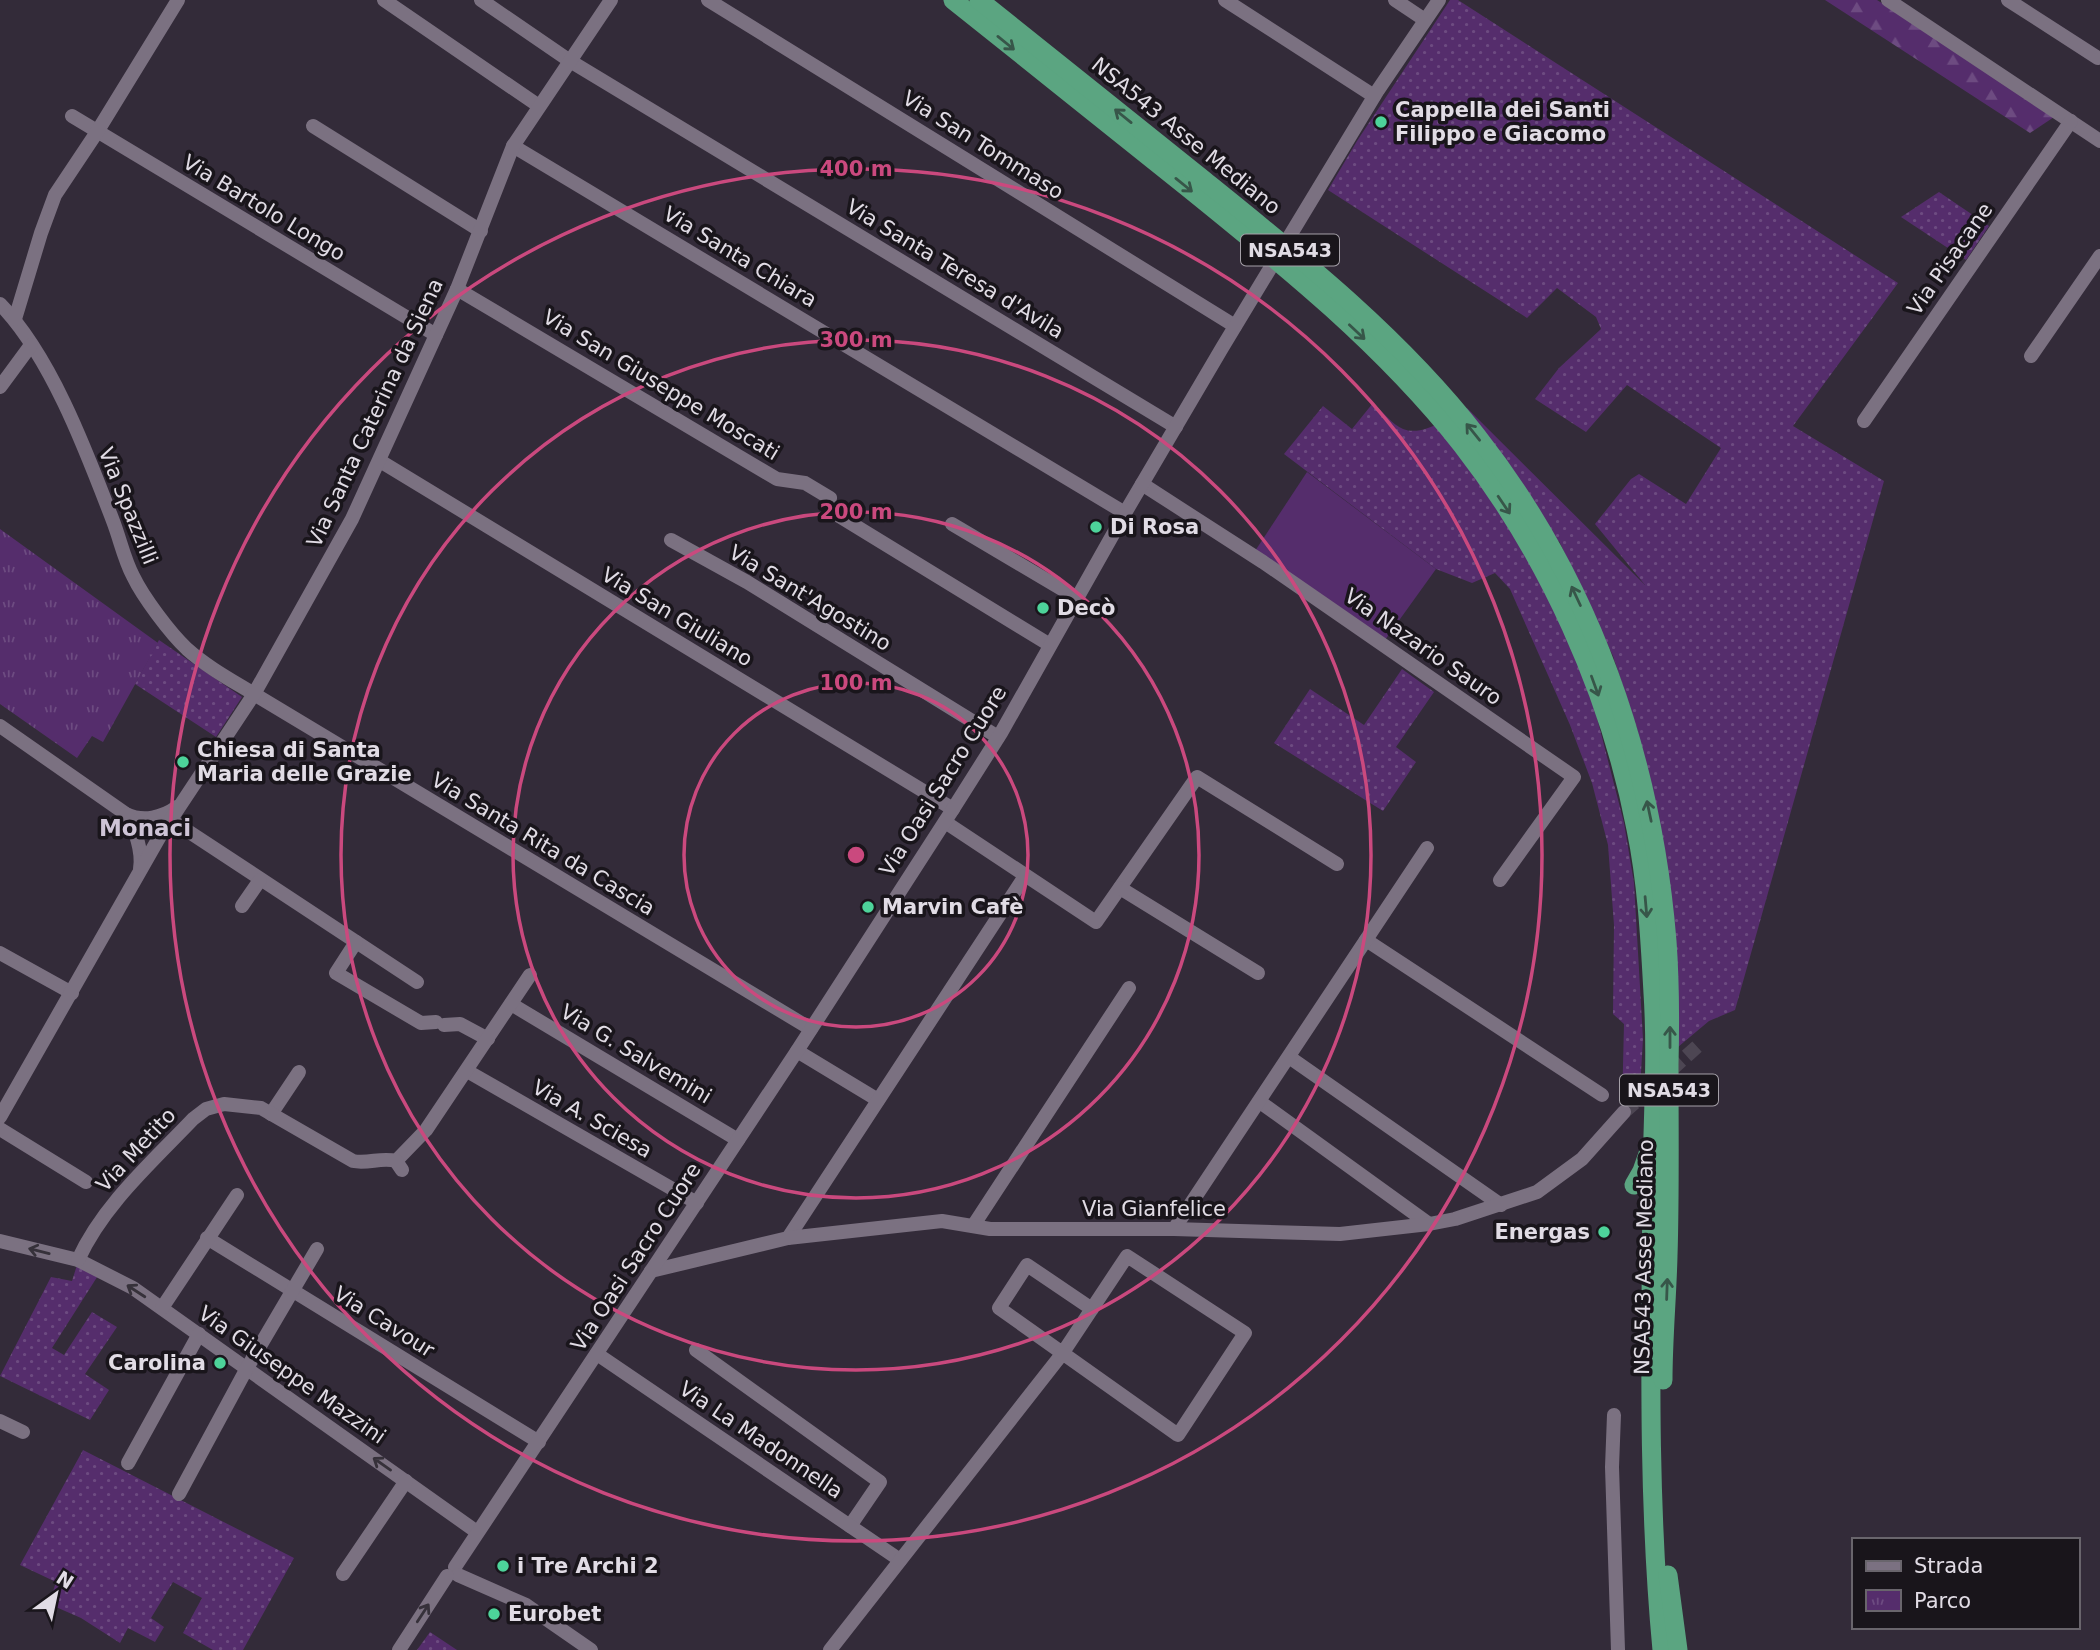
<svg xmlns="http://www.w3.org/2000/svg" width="2100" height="1650" font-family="'DejaVu Sans',sans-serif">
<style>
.grass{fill:url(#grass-dots)}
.forest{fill:url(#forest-firs)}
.park{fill:url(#park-tufts)}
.pitch{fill:#552d6c}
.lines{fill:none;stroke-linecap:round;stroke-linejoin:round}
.minor-tunnel{stroke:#4d4653;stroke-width:14;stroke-dasharray:14 7;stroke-linecap:butt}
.minor{stroke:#7b7181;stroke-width:14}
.highway{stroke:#5ba581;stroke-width:19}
.oneway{stroke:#375649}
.oneway2{stroke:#36313a}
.ring{fill:none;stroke:#ca497e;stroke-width:3.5}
.poi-dot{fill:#4dd39a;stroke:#19151b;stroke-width:2.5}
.labels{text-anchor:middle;stroke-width:7;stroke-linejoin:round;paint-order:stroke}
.shield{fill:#19151b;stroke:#a5a0a8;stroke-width:2}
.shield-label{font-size:19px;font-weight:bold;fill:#e1dce5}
.poi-label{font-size:21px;font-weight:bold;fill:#e1dce5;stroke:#19151b;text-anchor:start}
.street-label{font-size:21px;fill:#e1dce5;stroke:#19151b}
.neighbourhood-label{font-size:23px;font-weight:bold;fill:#cec4d6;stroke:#19151b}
.centre{fill:#ca497e;stroke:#19151b;stroke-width:3.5}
.ring-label{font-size:21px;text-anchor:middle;font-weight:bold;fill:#ca497e;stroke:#19151b;stroke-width:7;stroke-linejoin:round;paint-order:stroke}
</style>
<defs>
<pattern id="grass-dots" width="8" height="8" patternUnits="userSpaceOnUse" patternTransform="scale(1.75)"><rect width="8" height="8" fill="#552d6c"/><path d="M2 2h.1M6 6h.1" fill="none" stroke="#6d4b81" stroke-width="1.8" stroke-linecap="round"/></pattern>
<pattern id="forest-firs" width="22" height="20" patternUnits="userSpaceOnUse" patternTransform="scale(1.75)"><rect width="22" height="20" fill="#552d6c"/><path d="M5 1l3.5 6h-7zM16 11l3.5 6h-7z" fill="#6d4b81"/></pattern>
<pattern id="park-tufts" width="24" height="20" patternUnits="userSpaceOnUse" patternTransform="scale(1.75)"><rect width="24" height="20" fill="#552d6c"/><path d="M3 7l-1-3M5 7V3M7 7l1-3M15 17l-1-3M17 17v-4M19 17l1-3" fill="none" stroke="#6d4b81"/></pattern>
</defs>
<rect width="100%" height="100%" fill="#332b39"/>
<g class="grass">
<path d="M1450,0H1458L1898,283L1793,426L1884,481L1735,1010L1709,1021L1678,1047L1638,732L1613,656L1559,541L1529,557L1566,633L1594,706L1624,823L1634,883L1643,1039L1640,1089L1622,1108L1624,1024L1613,1014L1614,925L1608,845L1592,783L1570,725L1510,589L1495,573L1472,583L1436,569L1284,454L1323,406L1352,429L1373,403C1382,411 1393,425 1403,429C1423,437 1450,417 1467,408L1645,585L1595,524L1631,479L1639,474L1686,504L1721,448L1627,385L1586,432L1535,399L1559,368L1601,329L1596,317L1557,288L1527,318L1328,190L1357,141Z"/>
<polygon points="1939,192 1989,226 1966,260 1901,217"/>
<polygon points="159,640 242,697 216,737 135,684"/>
<polygon points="1402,669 1434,692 1396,747 1416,762 1383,811 1274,743 1310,689 1364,725"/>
<polygon points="77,1265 99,1274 52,1348 64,1355 92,1312 117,1327 85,1374 109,1390 90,1420 0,1376 51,1277 72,1281"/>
<polygon points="83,1450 294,1558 243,1650 213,1650 183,1633 202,1598 173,1582 151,1618 164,1627 155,1642 128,1628 120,1643 81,1618 49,1604 56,1582 20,1565"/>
<polygon points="430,1632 457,1650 417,1650"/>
</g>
<polygon class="forest" points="1825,0 1877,0 2057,115 2030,133"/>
<polygon class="park" points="0,529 158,643 103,742 92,736 77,758 0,704"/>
<polygon class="pitch" points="1307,472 1436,569 1385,640 1255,551"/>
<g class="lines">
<polyline class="minor-tunnel" points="1624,1112 1700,1044"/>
<g class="minor">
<polyline points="384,0 539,106"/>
<polyline points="481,0 570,61 1176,427"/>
<polyline points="708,0 1235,326"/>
<polyline points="1225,0 1374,96"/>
<polyline points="1395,0 1425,20"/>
<polyline points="1888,0 2100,141"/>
<polyline points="2008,0 2098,58"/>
<polyline points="72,116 436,335"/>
<polyline points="313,126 481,231"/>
<polyline points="513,146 1125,513"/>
<polyline points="457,289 777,479 805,483 830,498 828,506 831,511 1050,645"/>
<path d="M0,304C51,356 87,453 113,521C120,539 124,559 133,576C143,597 170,633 187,649C207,667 231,680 254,694L811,1029"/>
<polyline points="15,319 41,233 55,195 97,132 178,0"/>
<polyline points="2031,356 2100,256"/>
<polyline points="0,387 31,345"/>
<polyline points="1864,421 2071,121"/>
<polyline points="380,461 953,809"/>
<polyline points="1142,484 1263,562 1574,777 1500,880"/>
<polyline points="952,524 1077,598"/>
<polyline points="671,540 747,582 998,737"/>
<path d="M0,726L126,814C143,822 162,818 177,807"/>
<path d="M126,814C135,828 143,852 140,869"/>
<polyline points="171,820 417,982"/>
<polyline points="945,822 1096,922 1197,777 1337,864"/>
<polyline points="1120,888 1258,973"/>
<polyline points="242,906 260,880"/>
<polyline points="1366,940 1602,1095"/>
<polyline points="356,942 336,973 421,1023 436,1022"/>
<polyline points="0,953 72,993"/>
<polyline points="511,1004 738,1140"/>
<polyline points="444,1025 460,1024 488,1039"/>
<polyline points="797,1051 878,1100"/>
<polyline points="1289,1057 1501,1205"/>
<polyline points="467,1071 697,1203"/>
<polyline points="1260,1102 1429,1224"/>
<polyline points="271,1114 299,1072"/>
<polyline points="0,1117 160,836 254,694 352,519 457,289 513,146 611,0"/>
<polyline points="0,1129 86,1182"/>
<polyline points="396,1161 426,1130 530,975"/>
<polyline points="973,1226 1129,988"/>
<polyline points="1174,1229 1427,848"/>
<polyline points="207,1238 539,1442"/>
<polyline points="788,1238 1025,876"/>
<polyline points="0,1241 78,1260 133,1288 477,1532"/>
<path d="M78,1260C103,1205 152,1162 193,1119L206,1109L224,1104L261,1108L353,1161C368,1164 382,1157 396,1161L402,1170"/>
<polyline points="651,1271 788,1238 942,1221 990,1229 1174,1229 1340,1234 1429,1224 1455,1219 1537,1192 1582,1159 1624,1112"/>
<polyline points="162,1308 237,1195"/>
<polyline points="696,1350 880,1482 850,1526"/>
<polyline points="597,1354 900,1560"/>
<polyline points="1614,1415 1612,1467 1618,1650"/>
<polyline points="0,1421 23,1432"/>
<polyline points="128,1463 199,1334"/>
<polyline points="179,1494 247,1368 317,1249"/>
<polyline points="455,1567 797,1051 953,809 1001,733 1125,513 1222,348 1378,90 1439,0"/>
<polyline points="343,1574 406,1481"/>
<polyline points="458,1575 526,1605 591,1650"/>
<polyline points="399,1650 447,1576"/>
<polyline points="830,1650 1062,1354 1127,1256 1245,1333 1178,1435 999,1308 1027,1265 1092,1309"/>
</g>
<g class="highway">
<path d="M953,0C1031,62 1109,125 1187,187C1285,266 1384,346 1462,445C1547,554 1610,693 1636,829C1647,882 1650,939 1653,993C1657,1054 1653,1115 1652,1176C1651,1335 1647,1492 1662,1650"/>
<path d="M979,0C1054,60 1130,121 1205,181C1302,259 1401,338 1477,436C1591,581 1652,758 1667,941C1670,982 1670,1024 1669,1065C1669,1129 1670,1192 1668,1256C1667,1297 1663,1339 1663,1380"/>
<polyline points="1634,1185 1642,1171 1648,1154"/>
<polyline points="1668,1575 1678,1650"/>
</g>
</g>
<defs><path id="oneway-shaft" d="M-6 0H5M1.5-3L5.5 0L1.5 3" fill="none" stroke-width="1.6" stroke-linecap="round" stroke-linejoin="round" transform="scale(1.75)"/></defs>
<g class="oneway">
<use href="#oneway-shaft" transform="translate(1006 43) rotate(39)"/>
<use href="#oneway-shaft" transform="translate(1123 116) rotate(-141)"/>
<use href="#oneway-shaft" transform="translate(1184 185) rotate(39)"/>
<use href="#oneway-shaft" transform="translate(1357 332) rotate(43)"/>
<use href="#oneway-shaft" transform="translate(1473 432) rotate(-129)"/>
<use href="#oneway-shaft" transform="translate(1504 505) rotate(56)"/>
<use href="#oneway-shaft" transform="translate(1576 596) rotate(-115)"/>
<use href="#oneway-shaft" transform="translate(1595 686) rotate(70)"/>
<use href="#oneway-shaft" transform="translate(1649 811) rotate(-102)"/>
<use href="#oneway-shaft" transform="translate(1646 907) rotate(85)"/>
<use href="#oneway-shaft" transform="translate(1670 1037) rotate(-90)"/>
<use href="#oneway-shaft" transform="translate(1667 1289) rotate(-88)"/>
</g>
<g class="oneway2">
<use href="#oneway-shaft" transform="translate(39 1251) rotate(-166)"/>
<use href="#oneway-shaft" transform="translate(136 1291) rotate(-147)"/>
<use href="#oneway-shaft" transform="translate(382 1464) rotate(-145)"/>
<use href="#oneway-shaft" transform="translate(423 1613) rotate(-57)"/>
</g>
<g class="ring">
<circle cx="856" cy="855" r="172"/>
<circle cx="856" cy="855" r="343"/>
<circle cx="856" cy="855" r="515"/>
<circle cx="856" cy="855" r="686"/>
</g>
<g class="poi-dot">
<circle cx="1381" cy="122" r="7"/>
<circle cx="1096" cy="527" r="7"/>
<circle cx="1043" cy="608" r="7"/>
<circle cx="183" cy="762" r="7"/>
<circle cx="868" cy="907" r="7"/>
<circle cx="1604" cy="1232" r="7"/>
<circle cx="220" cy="1363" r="7"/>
<circle cx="503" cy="1566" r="7"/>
<circle cx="494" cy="1614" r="7"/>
</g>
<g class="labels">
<g class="shield">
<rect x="1241" y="234.5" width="98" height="31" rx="5"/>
<rect x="1620" y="1074.5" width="98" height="31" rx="5"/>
</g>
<g class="shield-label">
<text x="1290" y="257">NSA543</text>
<text x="1669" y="1097">NSA543</text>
</g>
<g class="poi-label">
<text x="1395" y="117">Cappella dei Santi<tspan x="1395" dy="24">Filippo e Giacomo</tspan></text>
<text x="1110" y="534">Di Rosa</text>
<text x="1057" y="615">Decò</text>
<text x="197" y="757">Chiesa di Santa<tspan x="197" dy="24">Maria delle Grazie</tspan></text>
<text x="882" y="914">Marvin Cafè</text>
<text x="1590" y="1239" text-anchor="end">Energas</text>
<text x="206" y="1370" text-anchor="end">Carolina</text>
<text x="517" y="1573">i Tre Archi 2</text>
<text x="508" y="1621">Eurobet</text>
</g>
<g class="street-label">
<text transform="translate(1186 136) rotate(39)" y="7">NSA543 Asse Mediano</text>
<text transform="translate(983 145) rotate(32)" y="7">Via San Tommaso</text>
<text transform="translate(264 208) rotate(31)" y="7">Via Bartolo Longo</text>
<text transform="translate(740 257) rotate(31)" y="7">Via Santa Chiara</text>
<text transform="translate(1950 259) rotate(-55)" y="7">Via Pisacane</text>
<text transform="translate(955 269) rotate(31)" y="7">Via Santa Teresa d'Avila</text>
<text transform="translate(661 385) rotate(31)" y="7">Via San Giuseppe Moscati</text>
<text transform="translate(375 413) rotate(-65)" y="7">Via Santa Caterina da Siena</text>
<text transform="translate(128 506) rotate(68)" y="7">Via Spazzilli</text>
<text transform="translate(810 598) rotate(31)" y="7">Via Sant'Agostino</text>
<text transform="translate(677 617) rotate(31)" y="7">Via San Giuliano</text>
<text transform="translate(1423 647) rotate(35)" y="7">Via Nazario Sauro</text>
<text transform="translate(943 781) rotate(-58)" y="7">Via Oasi Sacro Cuore</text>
<text transform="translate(543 844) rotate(31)" y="7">Via Santa Rita da Cascia</text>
<text transform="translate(636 1054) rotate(31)" y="7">Via G. Salvemini</text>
<text transform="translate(592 1119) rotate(30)" y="7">Via A. Sciesa</text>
<text transform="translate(136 1150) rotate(-47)" y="7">Via Metito</text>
<text x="1154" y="1216">Via Gianfelice</text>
<text transform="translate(636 1257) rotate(-57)" y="7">Via Oasi Sacro Cuore</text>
<text transform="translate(1644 1257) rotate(-89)" y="7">NSA543 Asse Mediano</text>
<text transform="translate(384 1322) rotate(32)" y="7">Via Cavour</text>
<text transform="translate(292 1375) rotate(35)" y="7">Via Giuseppe Mazzini</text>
<text transform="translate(761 1440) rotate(34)" y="7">Via La Madonnella</text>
</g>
<g class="neighbourhood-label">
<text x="145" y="836">Monaci</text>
</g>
</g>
<circle cx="856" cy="855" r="10" class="centre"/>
<g class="ring-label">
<text x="856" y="176">400 m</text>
<text x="856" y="347">300 m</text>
<text x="856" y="519">200 m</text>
<text x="856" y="690">100 m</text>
</g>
<rect x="1852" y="1538" width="228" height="91" fill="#19151b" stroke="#69656c" stroke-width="2"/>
<rect x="1866" y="1561" width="35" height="10" fill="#7b7181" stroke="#69656c" stroke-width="2"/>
<text x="1914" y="1573" font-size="21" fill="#e1dce5">Strada</text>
<rect x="1866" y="1590" width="35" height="21" fill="url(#park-tufts)" stroke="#69656c" stroke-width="2"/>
<text x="1914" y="1608" font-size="21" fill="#e1dce5">Parco</text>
<g transform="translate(56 1594) rotate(33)" stroke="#19151b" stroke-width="5" paint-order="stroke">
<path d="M0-5L12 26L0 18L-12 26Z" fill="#e1dce5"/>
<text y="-10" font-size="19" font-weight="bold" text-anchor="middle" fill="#e1dce5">N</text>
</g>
</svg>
